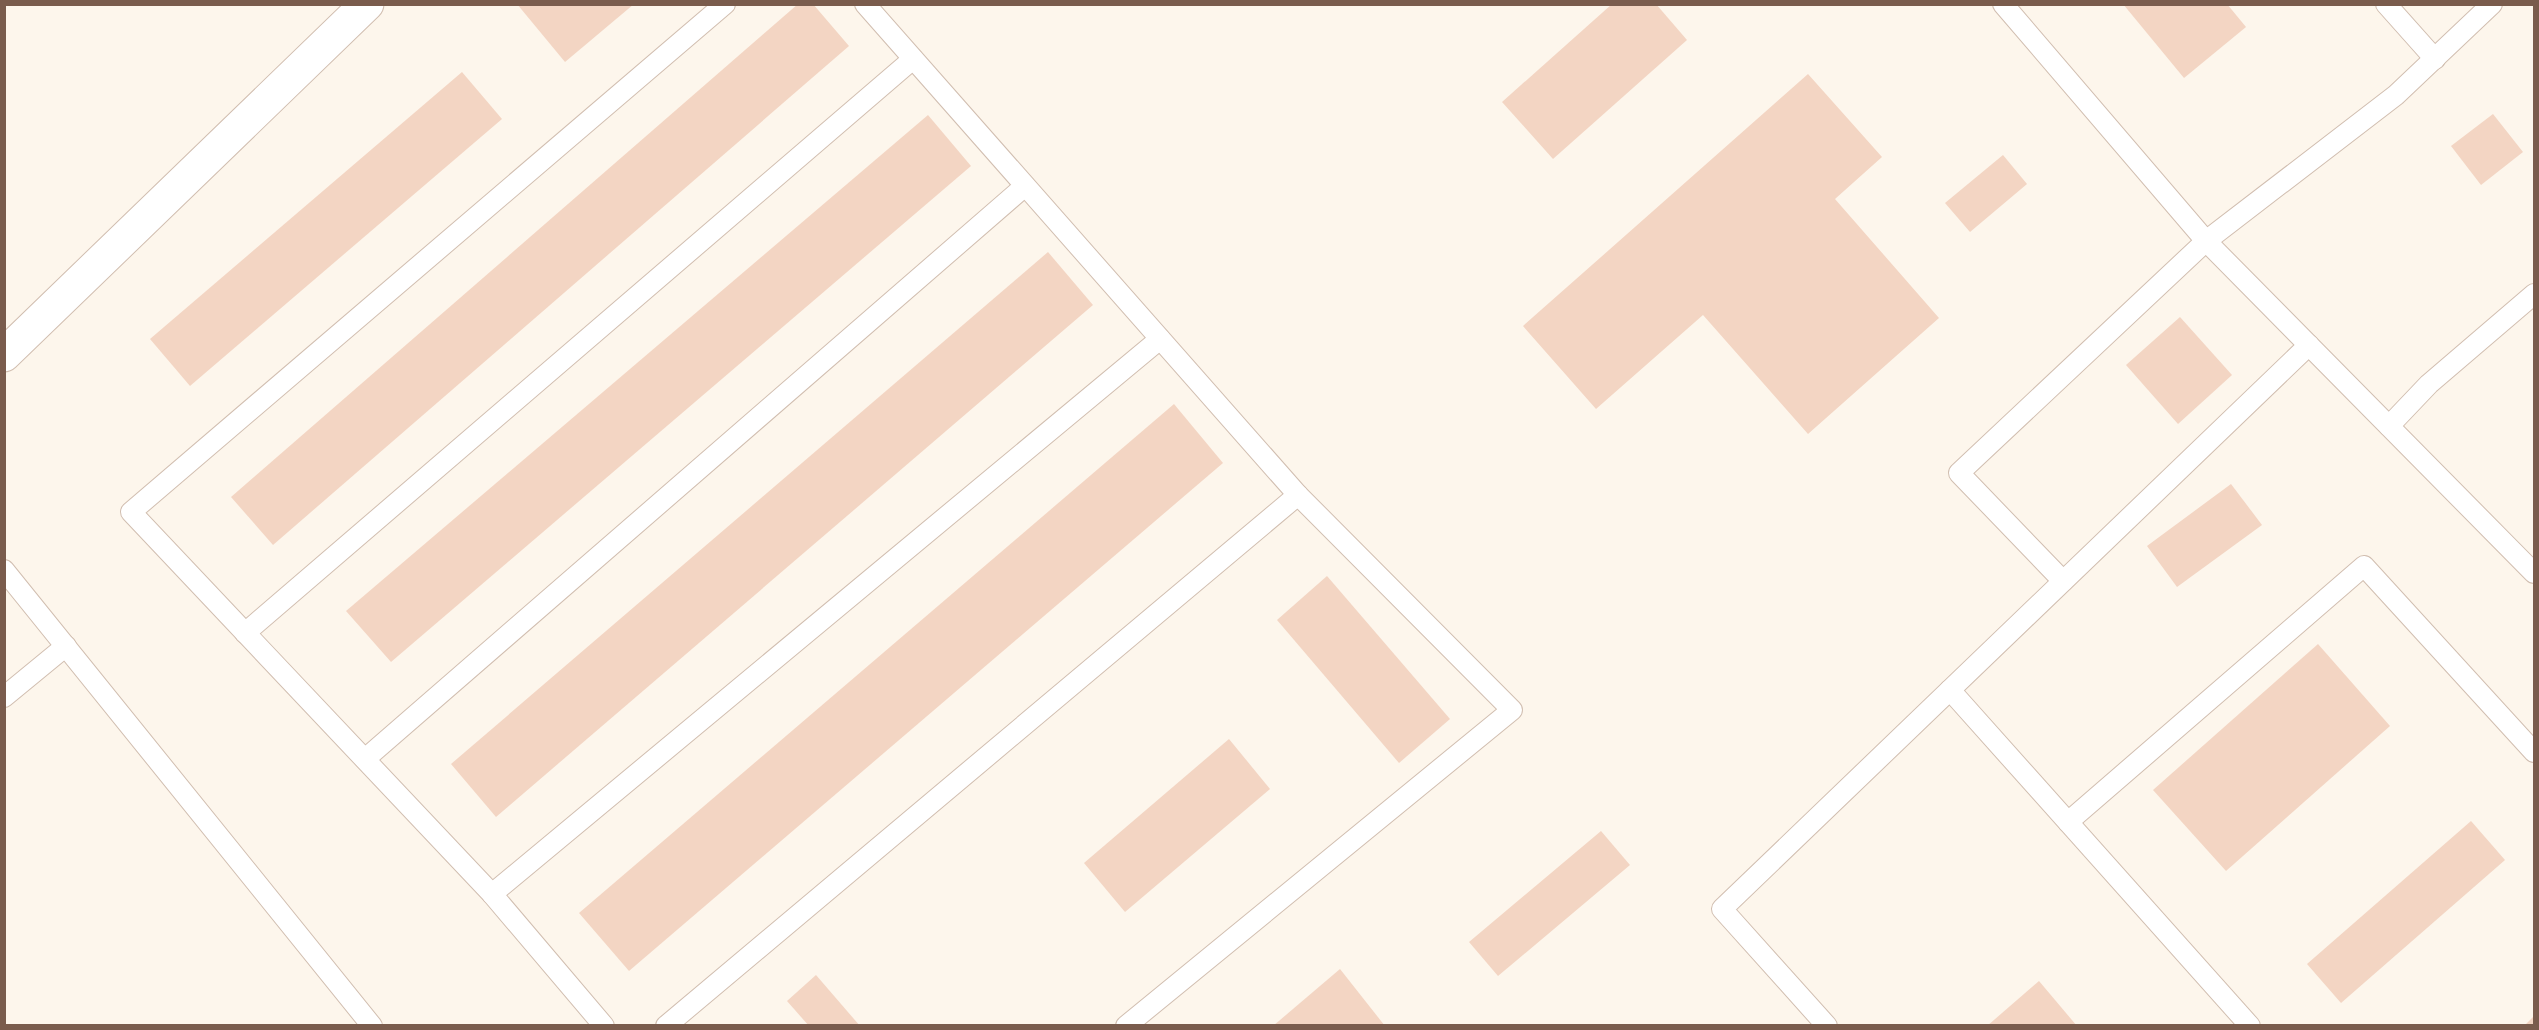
<svg xmlns="http://www.w3.org/2000/svg" width="2539" height="1030" font-family="Helvetica,sans-serif">
<style>
.building{fill:#f3d5c3}
.lines{fill:none;stroke-linecap:round;stroke-linejoin:round}
.lane-casing{stroke:#d1beb0;stroke-width:22}
.street-casing{stroke:#d1beb0;stroke-width:35}
.lane{stroke:#fff;stroke-width:20}
.street{stroke:#fff;stroke-width:33}
</style>
<rect width="100%" height="100%" fill="#fdf6ec"/>
<g class="building">
<polygon points="517,4 634,4 565,62"/>
<polygon points="798,4 813,4 849,46 273,545 231,497"/>
<polygon points="1612,4 1656,4 1687,40 1553,159 1502,102"/>
<polygon points="2123,4 2227,4 2246,27 2184,78"/>
<polygon points="462,72 502,119 190,386 150,339"/>
<polygon points="1808,74 1882,157 1835,199 1939,318 1808,434 1703,315 1596,409 1523,326"/>
<polygon points="2493,114 2523,152 2481,185 2451,146"/>
<polygon points="928,115 971,166 391,662 346,611"/>
<polygon points="2003,155 2027,184 1970,232 1945,203"/>
<polygon points="1048,252 1093,305 496,817 451,764"/>
<polygon points="2180,317 2232,375 2178,424 2126,365"/>
<polygon points="1174,404 1223,463 629,971 579,913"/>
<polygon points="2231,484 2262,525 2177,587 2147,546"/>
<polygon points="1327,576 1450,719 1399,763 1277,620"/>
<polygon points="2318,644 2390,726 2226,871 2153,790"/>
<polygon points="1229,739 1270,789 1125,912 1084,863"/>
<polygon points="2471,821 2505,860 2341,1003 2307,964"/>
<polygon points="1601,831 1630,865 1498,976 1469,942"/>
<polygon points="1340,969 1385,1026 1273,1026"/>
<polygon points="816,975 860,1026 809,1026 787,1001"/>
<polygon points="2039,981 2077,1026 1987,1026"/>
<polygon points="2534,1016 2534,1026 2524,1026"/>
</g>
<g class="lines">
<g class="lane-casing">
<g id="lane">
<polyline points="865,4 1298,495 1512,710 1126,1026"/>
<polyline points="2003,4 2206,241 2534,573"/>
<polyline points="2386,4 2435,59"/>
<polyline points="2389,426 2429,384 2534,294"/>
<polyline points="4,570 372,1026"/>
<polyline points="2063,581 1959,473 2206,241 2396,95 2492,4"/>
<polyline points="245,633 913,59"/>
<polyline points="1950,690 2250,1026"/>
<polyline points="4,697 66,646"/>
<polyline points="365,759 1025,186"/>
<polyline points="2068,822 2364,566 2534,752"/>
<polyline points="492,894 1160,339"/>
<polyline points="604,1026 492,894 131,512 725,4"/>
<polyline points="666,1026 1298,495"/>
<polyline points="1827,1026 1722,909 2309,345"/>
</g>
</g>
<g class="street-casing">
<polyline id="street" points="4,355 367,4"/>
</g>
<use href="#lane" class="lane"/>
<use href="#street" class="street"/>
</g>
<rect width="2539" height="1030" fill="none" stroke="#7a5c4d" stroke-width="12"/>
</svg>
